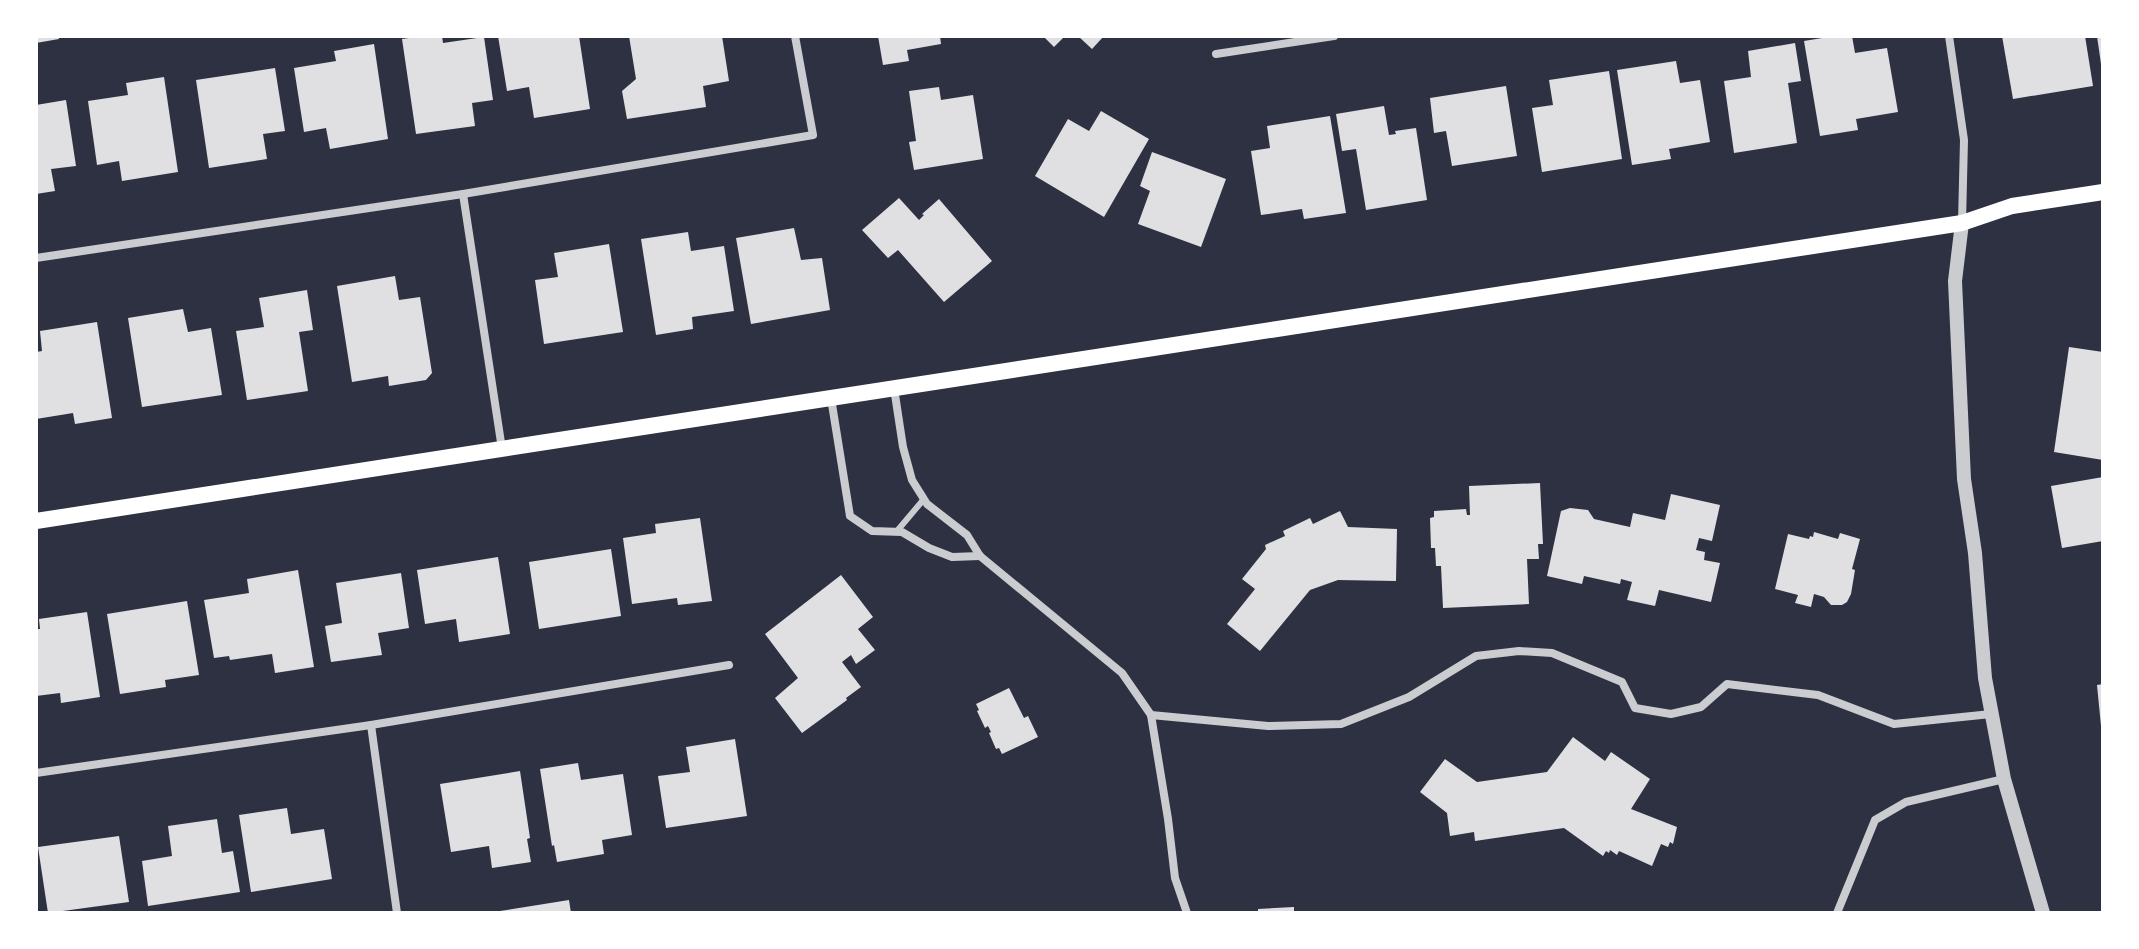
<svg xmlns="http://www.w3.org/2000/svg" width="2139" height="949" font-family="Helvetica,sans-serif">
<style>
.building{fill:#e0e0e3}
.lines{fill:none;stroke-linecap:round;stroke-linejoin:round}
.service{stroke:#caccd0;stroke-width:6}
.minor{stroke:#caccd0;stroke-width:8}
.tertiary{stroke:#caccd0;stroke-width:14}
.secondary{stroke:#fff;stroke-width:16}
</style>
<rect width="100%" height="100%" fill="#2d3142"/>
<g class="building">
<polygon points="36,36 58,36 59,39 36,43"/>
<polygon points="423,36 442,36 443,43 484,37 493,100 472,103 475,126 416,134 402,39"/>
<polygon points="498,36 579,36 590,109 534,118 529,87 507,91"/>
<polygon points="629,36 722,36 729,81 703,86 706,107 627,119 622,91 636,79"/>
<polygon points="878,36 940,36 941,44 907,50 909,61 883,65"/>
<polygon points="1043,36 1065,36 1054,47"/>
<polygon points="1078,36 1104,36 1092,49"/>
<polygon points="1834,36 1852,36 1855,53 1887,48 1898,112 1856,119 1858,130 1820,136 1804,41"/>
<polygon points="2002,36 2085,36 2093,86 2013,99"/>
<polygon points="2097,36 2103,36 2103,64 2101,64"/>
<polygon points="1795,43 1801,81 1788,83 1797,143 1734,153 1724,81 1751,77 1748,51"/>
<polygon points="374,44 388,139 330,149 326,128 304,132 294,68 336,61 334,51"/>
<polygon points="1676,61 1680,83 1700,80 1710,142 1669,149 1671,159 1632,165 1617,70"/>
<polygon points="275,68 285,131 263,134 267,159 209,168 196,80"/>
<polygon points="1609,71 1622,159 1542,172 1532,108 1553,105 1549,80"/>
<polygon points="164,77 178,172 122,181 119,161 97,165 88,101 128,95 126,83"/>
<polygon points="1506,86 1517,156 1452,166 1446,131 1434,133 1430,98"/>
<polygon points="939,87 941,100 973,95 983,159 914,170 909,142 916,141 909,91"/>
<polygon points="66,100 76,166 51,169 55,191 36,194 36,105"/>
<polygon points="1384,106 1389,135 1396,134 1395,131 1416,128 1427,200 1366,210 1356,149 1342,151 1336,114"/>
<polygon points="1101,111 1149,139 1104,217 1035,176 1068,119 1089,131"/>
<polygon points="1330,116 1346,213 1304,219 1302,209 1261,215 1251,151 1270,148 1267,126"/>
<polygon points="1152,152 1226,179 1201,247 1138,224 1150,191 1140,186"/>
<polygon points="899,198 919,220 924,215 922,214 939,199 992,261 944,302 898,250 888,258 862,230"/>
<polygon points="794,228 801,260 822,258 830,310 751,324 736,238"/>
<polygon points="688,232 691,251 724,246 734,311 692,317 693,329 656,335 641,239"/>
<polygon points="609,244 623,332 544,344 535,280 558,277 554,253"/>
<polygon points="395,276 399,300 420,297 432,373 426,380 389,386 388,376 352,382 337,286"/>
<polygon points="307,290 313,330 299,332 308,391 247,400 236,331 264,327 259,298"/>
<polygon points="183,309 188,332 211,328 222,395 142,407 128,318"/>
<polygon points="97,322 112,418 75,424 73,413 36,419 36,352 42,351 40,331"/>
<polygon points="2069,347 2103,352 2103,460 2054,452"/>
<polygon points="2103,477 2103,541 2062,548 2051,486"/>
<polygon points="1540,483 1543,544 1538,544 1539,559 1527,559 1529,604 1443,608 1441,566 1436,566 1435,548 1431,548 1430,518 1434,517 1434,511 1466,509 1467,515 1470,515 1469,486"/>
<polygon points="1671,494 1720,505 1712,541 1699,538 1696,550 1705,552 1704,560 1720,563 1711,602 1659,590 1655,606 1627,600 1632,582 1621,579 1620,584 1584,576 1582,584 1547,576 1561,511 1570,508 1588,510 1594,519 1630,527 1633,513 1665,520"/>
<polygon points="1340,511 1348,527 1397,529 1396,581 1338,580 1310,590 1260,651 1227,624 1255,589 1242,579 1266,549 1265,545 1285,536 1283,531 1310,518 1313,524"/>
<polygon points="700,518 712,601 678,605 677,598 632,604 623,538 656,533 655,524"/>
<polygon points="1814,532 1838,539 1840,533 1860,539 1852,569 1855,570 1851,594 1847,602 1842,605 1831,605 1824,597 1814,594 1811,607 1795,603 1798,595 1775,589 1788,534 1809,539 1810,536 1813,537"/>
<polygon points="611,549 621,616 539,629 529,562"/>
<polygon points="498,557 510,634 459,642 456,619 425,624 417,570"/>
<polygon points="298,570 314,667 275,673 272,654 230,660 229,656 214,658 204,600 249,593 247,579"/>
<polygon points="401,573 409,628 378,633 382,655 331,662 325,626 342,623 336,583"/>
<polygon points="841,575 873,617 858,629 875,650 856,664 851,655 842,662 861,687 846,698 847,700 802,733 775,698 798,678 765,634"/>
<polygon points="187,601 199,675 165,680 166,687 120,694 107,614"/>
<polygon points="87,612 100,697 61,703 60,693 36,696 36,629 40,629 39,619"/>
<polygon points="2103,684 2103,726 2101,726 2097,685"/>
<polygon points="1009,688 1024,718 1028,716 1038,737 1002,754 999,748 996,749 989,733 991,732 988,726 985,728 977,711 979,710 976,704"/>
<polygon points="1573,737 1605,761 1611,752 1650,779 1631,809 1677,827 1673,844 1670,842 1668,847 1661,844 1652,866 1619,851 1617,855 1610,850 1609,853 1606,851 1603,856 1564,828 1475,841 1474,832 1450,836 1447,813 1420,792 1445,759 1477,782 1547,772"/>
<polygon points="735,739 747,816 666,828 658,776 690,772 686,747"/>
<polygon points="578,763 581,780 623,774 632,835 602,840 604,854 557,862 554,845 552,846 540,769"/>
<polygon points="520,771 530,838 527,839 531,862 492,868 489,846 451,852 440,784"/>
<polygon points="287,808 291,834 324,829 332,879 251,892 239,815"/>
<polygon points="217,819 222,853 233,851 240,892 148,906 142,861 172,856 168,826"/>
<polygon points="119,836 129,902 48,913 38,847"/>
<polygon points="569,900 571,913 500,913 500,911"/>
<polygon points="1294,907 1294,913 1258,913 1258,909"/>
</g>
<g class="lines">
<polyline class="service" points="897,531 924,499"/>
<g class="minor">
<polyline points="1949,36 1964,140 1962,222"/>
<polyline points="1216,54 1334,36"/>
<polyline points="463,194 502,449"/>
<polyline points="36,258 463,194 813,135 795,36"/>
<polyline points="894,388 903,447 912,480 927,504 967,535 980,556 1122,673 1151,715 1168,819 1175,878 1187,913"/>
<polyline points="831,398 850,516 872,531 902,532 929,548 952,557 980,556"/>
<polyline points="1151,715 1268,726 1341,724 1409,697 1476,656 1519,651 1552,653 1622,682 1635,708 1671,714 1701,707 1727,684 1818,695 1894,724 1991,714"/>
<polyline points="371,725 397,913"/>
<polyline points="36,773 371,725 729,665"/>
<polyline points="1837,913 1875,820 1906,802 2004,779"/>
</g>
<polyline class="tertiary" points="1962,223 1955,281 1964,479 1975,553 1985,678 2004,779 2043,913"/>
<polyline class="secondary" points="36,521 1962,223 2012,206 2103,192"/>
</g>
<rect width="2139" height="949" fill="none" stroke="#ffffff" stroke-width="76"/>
</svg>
